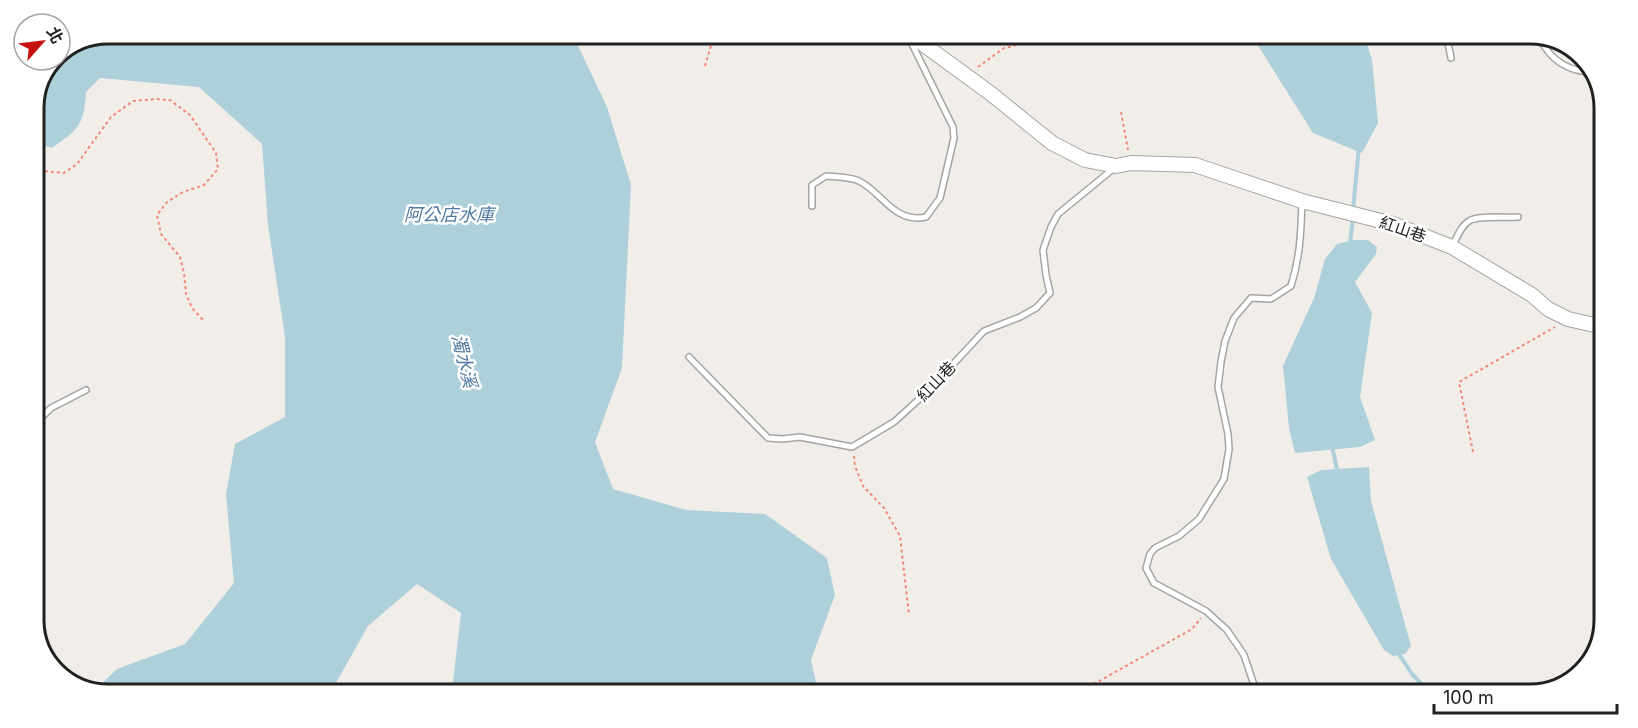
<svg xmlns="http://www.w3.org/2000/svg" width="1638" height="728" font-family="Inter,'Noto Sans TC',sans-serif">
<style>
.water{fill:#add0db}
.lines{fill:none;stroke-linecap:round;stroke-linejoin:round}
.stream{stroke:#add0db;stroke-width:4}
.service-casing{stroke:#a5a5a5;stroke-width:8}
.tertiary-casing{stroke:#a5a5a5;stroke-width:16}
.path{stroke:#f0897b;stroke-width:2;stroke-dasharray:3 3;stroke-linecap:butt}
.service{stroke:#fff;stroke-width:5}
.tertiary{stroke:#fff;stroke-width:14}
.labels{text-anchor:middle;stroke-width:5;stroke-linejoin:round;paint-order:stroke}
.street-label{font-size:16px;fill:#212121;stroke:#fff}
.water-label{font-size:18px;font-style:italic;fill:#5079a3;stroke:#fff}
.rim{fill:none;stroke:#212121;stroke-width:3}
</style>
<rect width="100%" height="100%" fill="#f1eee9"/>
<g class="water">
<path d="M108,33L573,35L607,107L631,185L622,368L595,442L613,489L686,510L765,514L827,558L835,595L811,660L818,692L452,691L461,613L417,584L368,626L332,690H95L117,669L185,644L234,583L226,494L235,444L285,417V337L268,225L262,144L199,87L100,78L86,92C84,125 79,129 52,148L33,142V103L53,60H60V53Z"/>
<polygon points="1247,37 1365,38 1372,60 1378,123 1362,153 1313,133 1257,44"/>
<polygon points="1354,240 1368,240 1377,247 1376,254 1355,282 1372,313 1360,397 1375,440 1360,447 1295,453 1289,428 1283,366 1314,298 1325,259 1337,244"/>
<polygon points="1369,467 1371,501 1411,646 1405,654 1393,656 1384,650 1331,559 1307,477 1321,470"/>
</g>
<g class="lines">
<g class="stream">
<polyline points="1353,210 1359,146"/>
<polyline points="1350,243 1353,218"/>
<polyline points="1332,446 1338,474"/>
<polyline points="1397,651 1412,674 1432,695"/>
</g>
<g class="service-casing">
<g id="service">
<polyline points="1447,38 1451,58"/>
<path d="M1540,38C1550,61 1570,72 1593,72"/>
<path d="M812,206V185L826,176C836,177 850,177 859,181C882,192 894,224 926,217L940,198L954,138L953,127L910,40"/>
<path d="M1453,245C1457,237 1461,226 1469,221C1477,215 1507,218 1518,217"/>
<polyline points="689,357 768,438 782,439 800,437 852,447 894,422 927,392 984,331 1020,317 1036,308 1050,293 1046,275 1043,250 1051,227 1058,214 1113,169"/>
<polyline points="33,426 51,408 86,390"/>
<path d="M1257,694L1244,655L1227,630L1206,611L1154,583L1146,568L1150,554L1155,548L1179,536L1199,519L1224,479L1229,449L1228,434L1218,387L1221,362L1225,341L1234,318L1251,298L1271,299L1291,286C1300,258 1301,232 1302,202"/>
</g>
</g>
<g class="tertiary-casing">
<polyline id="tertiary" points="912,36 990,93 1052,143 1085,160 1116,166 1131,163 1195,165 1302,201 1393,224 1452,247 1532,295 1548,309 1568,319 1603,327"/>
</g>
<g class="path">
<polyline points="705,66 714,35"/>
<polyline points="978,67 1004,48 1014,46 1024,37"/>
<polyline points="1121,112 1128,150"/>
<polyline points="33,170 64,173 77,164 111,117 133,101 157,99 170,100 190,115 216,153 218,169 204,185 183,192 167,202 157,215 161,234 180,257 184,273 186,294 192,308 203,320"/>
<polyline points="1595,187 1604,223"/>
<polyline points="1598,312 1603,242"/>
<polyline points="1473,452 1459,382 1555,327"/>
<polyline points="854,456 855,466 863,486 884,508 900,536 909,615"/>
<polyline points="1078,693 1192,629 1201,618"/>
</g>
<use href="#service" class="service"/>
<use href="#tertiary" class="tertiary"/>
</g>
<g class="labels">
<g class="street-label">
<text transform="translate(1403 229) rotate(19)" y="6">紅山巷</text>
<text transform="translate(936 381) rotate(-46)" y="6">紅山巷</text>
</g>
<g class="water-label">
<text x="449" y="221">阿公店水庫</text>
<text transform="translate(464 361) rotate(76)" y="6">濁水溪</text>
</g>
</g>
<path d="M0 0H1638V728H0ZM108 44H1530A64 64 0 0 1 1594 108V620A64 64 0 0 1 1530 684H108A64 64 0 0 1 44 620V108A64 64 0 0 1 108 44Z" fill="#fff" fill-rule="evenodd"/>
<path class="rim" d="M108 44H1530A64 64 0 0 1 1594 108V620A64 64 0 0 1 1530 684H108A64 64 0 0 1 44 620V108A64 64 0 0 1 108 44Z"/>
<g transform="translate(42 42) rotate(62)"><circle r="28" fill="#ffffff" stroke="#a6a6a6" stroke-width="1.5"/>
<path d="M0-4.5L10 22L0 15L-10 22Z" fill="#c4120f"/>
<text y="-9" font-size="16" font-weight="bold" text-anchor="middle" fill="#212121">北</text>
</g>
<path d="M1434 704v9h183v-9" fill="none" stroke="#212121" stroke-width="3"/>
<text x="1443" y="704" font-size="18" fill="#212121" stroke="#ffffff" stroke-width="4.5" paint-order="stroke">100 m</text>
</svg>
